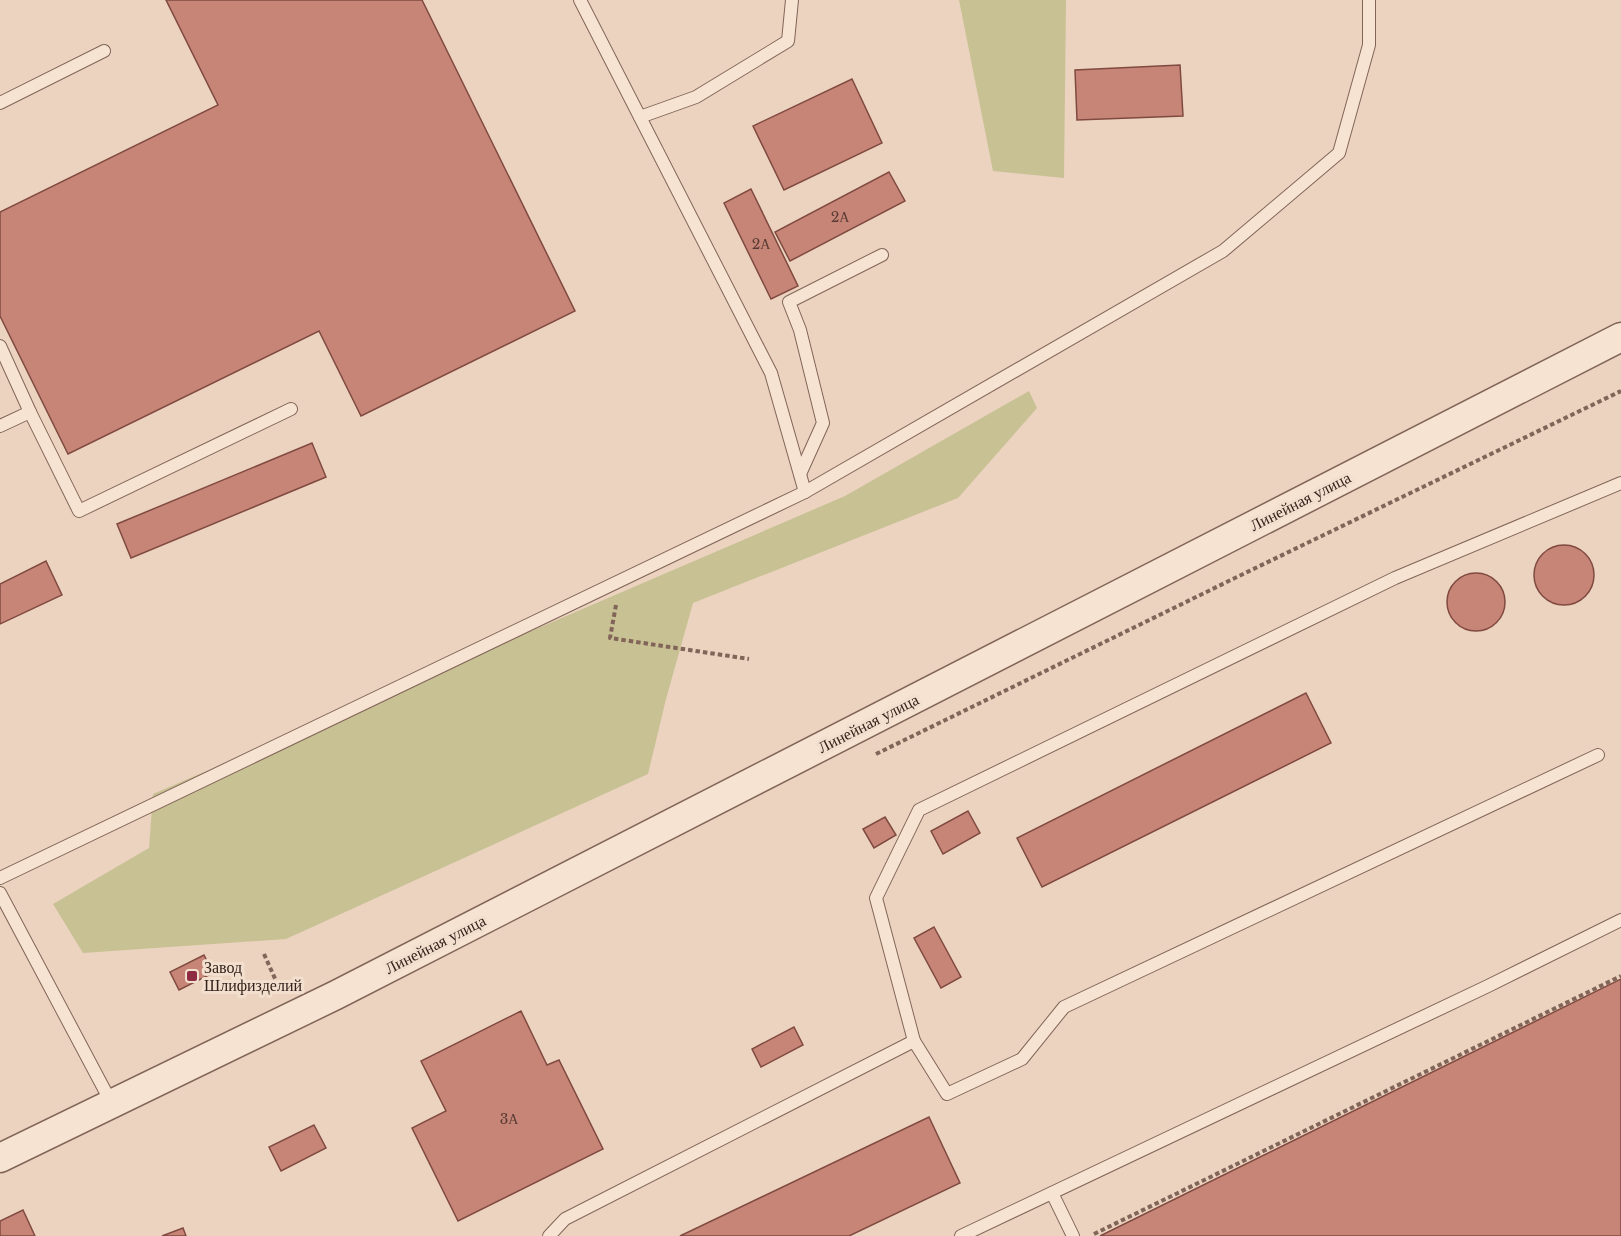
<svg xmlns="http://www.w3.org/2000/svg" width="1621" height="1236" font-family="'Libre Baskerville',serif">
<style>
.green{fill:#c8c194}
.building{fill:#c78577;stroke:#804a40;stroke-width:1.5}
.lines{fill:none;stroke-linecap:round;stroke-linejoin:round}
.service-casing{stroke:#826559;stroke-width:14}
.tertiary-casing{stroke:#826559;stroke-width:31}
.path{stroke:#826559;stroke-width:4;stroke-dasharray:4.5 3;stroke-linecap:butt}
.service{stroke:#f6e3d2;stroke-width:12}
.tertiary{stroke:#f6e3d2;stroke-width:28}
.poi-dot{fill:#8e2c44;stroke:#f3dfce;stroke-width:2}
.labels{text-anchor:middle;stroke-width:6;stroke-linejoin:round;paint-order:stroke}
.number-label{font-size:14px;fill:#583b33}
.street-label{font-size:16px;fill:#33221c;stroke:#f3dfce}
.poi-label{font-size:16px;fill:#33221c;stroke:#f3dfce;text-anchor:start}
</style>
<rect width="100%" height="100%" fill="#ebd3bf"/>
<g class="green">
<polygon points="959,0 1066,0 1064,178 993,171"/>
<polygon points="1029,391 1037,408 958,498 693,603 666,699 648,774 286,939 83,953 53,904 149,848 153,794 845,496"/>
</g>
<g class="building">
<polygon points="166,0 422,0 575,311 361,416 319,331 68,454 0,316 0,212 218,105"/>
<polygon points="1180,65 1183,116 1077,120 1075,70"/>
<polygon points="852,79 882,143 784,190 753,126"/>
<polygon points="889,172 905,201 790,261 775,232"/>
<polygon points="751,189 798,286 771,299 724,203"/>
<polygon points="312,443 326,477 131,558 117,524"/>
<circle cx="1564" cy="575" r="30"/>
<polygon points="46,561 62,595 0,624 0,584"/>
<circle cx="1476" cy="602" r="29"/>
<polygon points="1306,693 1331,743 1042,887 1017,838"/>
<polygon points="968,811 980,833 943,854 931,831"/>
<polygon points="885,817 896,835 874,848 863,829"/>
<polygon points="934,927 961,977 941,988 914,938"/>
<polygon points="204,955 213,973 179,990 170,972"/>
<polygon points="1621,979 1621,1236 1100,1236"/>
<polygon points="521,1011 547,1065 559,1060 603,1149 458,1221 412,1128 446,1111 421,1061"/>
<polygon points="794,1027 803,1045 761,1067 752,1049"/>
<polygon points="929,1117 960,1183 849,1236 680,1236"/>
<polygon points="314,1125 326,1148 281,1171 269,1147"/>
<polygon points="23,1210 35,1236 0,1236 0,1221"/>
<polygon points="183,1228 186,1236 162,1236"/>
</g>
<g class="lines">
<g class="service-casing">
<g id="service">
<polyline points="0,103 104,51"/>
<polyline points="640,117 696,97 788,41 792,0"/>
<polyline points="0,346 30,412"/>
<polyline points="0,426 30,412 79,511 291,409"/>
<polyline points="800,474 823,423 800,330 789,302 882,255"/>
<polyline points="805,492 1223,251 1339,153 1369,45 1369,0"/>
<polyline points="0,878 805,492 771,373 580,0"/>
<polyline points="0,893 112,1104"/>
<polyline points="914,1041 876,898 919,810 1395,578 1621,483"/>
<polyline points="1052,1193 1073,1236"/>
<polyline points="549,1236 565,1219 914,1041 947,1094 1022,1059 1064,1007 1598,755"/>
<polyline points="961,1236 1488,986 1621,920"/>
</g>
</g>
<g class="tertiary-casing">
<polyline id="tertiary" points="0,1158 336,995 1621,337"/>
</g>
<g class="path">
<polyline points="616,605 610,638 749,659"/>
<polyline points="876,754 1239,576 1621,391"/>
<polyline points="264,954 281,992"/>
<polyline points="1094,1234 1621,976"/>
</g>
<use href="#service" class="service"/>
<use href="#tertiary" class="tertiary"/>
</g>
<rect class="poi-dot" x="186" y="970" width="12" height="12" rx="3"/>
<g class="labels">
<g class="number-label">
<text x="840" y="222">2А</text>
<text x="761" y="249">2А</text>
<text x="509" y="1124">3А</text>
</g>
<g class="street-label">
<text transform="translate(1300 501) rotate(-27)" y="6">Линейная улица</text>
<text transform="translate(868 723) rotate(-27)" y="6">Линейная улица</text>
<text transform="translate(435 944) rotate(-27)" y="6">Линейная улица</text>
</g>
<g class="poi-label">
<text x="204" y="973">Завод<tspan x="204" dy="18">Шлифизделий</tspan></text>
</g>
</g>
</svg>
